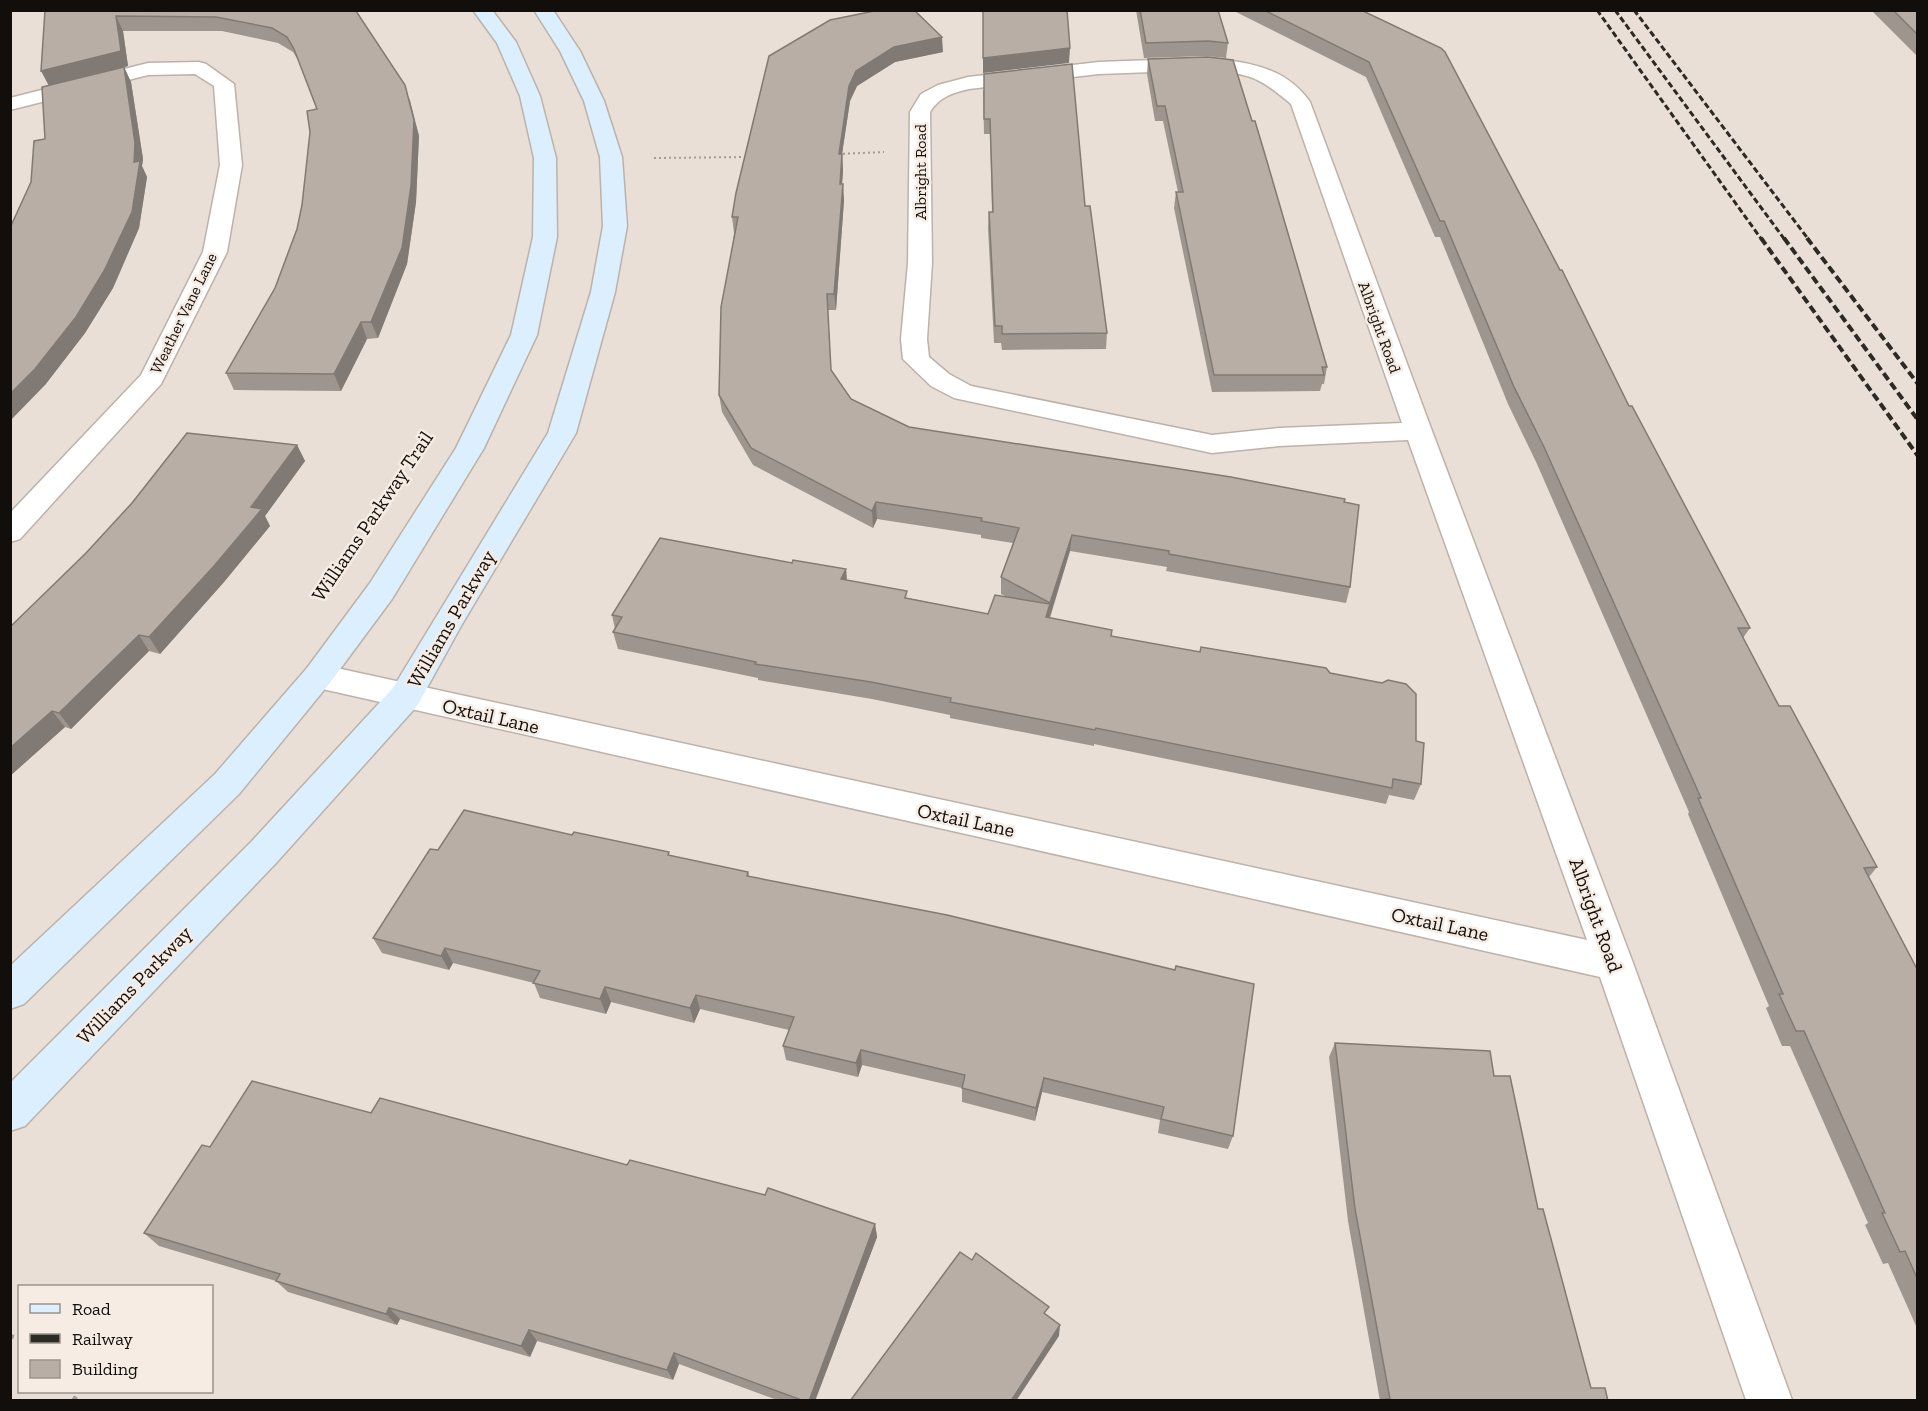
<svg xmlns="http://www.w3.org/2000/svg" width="1928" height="1411" font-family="'Zilla Slab',serif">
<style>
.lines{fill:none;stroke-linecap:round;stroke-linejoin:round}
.minor-casing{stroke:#bcb2a9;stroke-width:3}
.secondary-casing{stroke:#bcb2a9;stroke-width:3}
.path-far1{stroke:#a39b94;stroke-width:2;stroke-dasharray:2 3;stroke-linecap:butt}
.path{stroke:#a39b94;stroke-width:4.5;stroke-dasharray:4 6;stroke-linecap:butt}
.minor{fill:#fff;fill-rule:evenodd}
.secondary{fill:#dbeffe;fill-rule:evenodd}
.rail-far1{stroke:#2d2925;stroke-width:3;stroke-dasharray:6 3;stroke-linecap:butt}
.rail{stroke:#2d2925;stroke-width:4;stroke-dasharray:8 4;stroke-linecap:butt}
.wall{fill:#9e968e}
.shaded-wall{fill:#817a74}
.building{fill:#b8aea5;stroke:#817a74;stroke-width:1.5}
.labels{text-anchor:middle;stroke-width:5;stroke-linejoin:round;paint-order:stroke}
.far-street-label{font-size:16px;fill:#110e0b;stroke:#f6ece3}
.street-label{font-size:20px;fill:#110e0b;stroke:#f6ece3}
</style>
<rect width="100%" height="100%" fill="#e9dfd6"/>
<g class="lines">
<g class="minor-casing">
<g id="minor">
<path d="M1206,58C1246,62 1285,66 1310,102L1432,431L1633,963L1792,1400H1746L1600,977L318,688L307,684L302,676L307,668L318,664L1587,940L1408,440L1279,446L1212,453L954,398L931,386L903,359L901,339L908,263L910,112L921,94L938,85L968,77L1099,62ZM1206,70C1249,74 1257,75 1291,104L1402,423L1279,428L1212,435L971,386L949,374L929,357L927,339L932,263L930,112C939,97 952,93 969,89L1099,74Z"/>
<polygon points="199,62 206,64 234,84 242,165 227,252 161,384 20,539 10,542 10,513 141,375 203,252 220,165 214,86 195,74 148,75 10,110 10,98 148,63"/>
</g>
</g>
<g class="secondary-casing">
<g id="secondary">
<polygon points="473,10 492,10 516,42 540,96 556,158 557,237 537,335 484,448 392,599 329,684 239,794 24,1004 10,1009 10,966 215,774 307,668 370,583 456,448 511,335 533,237 534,158 520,96 497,43"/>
<polygon points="534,10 553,10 580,51 604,101 622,157 627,226 615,292 576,433 461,626 417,706 277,862 25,1126 10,1131 10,1083 251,842 393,688 548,433 591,292 603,226 600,157 584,101 560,51"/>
</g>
</g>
<g class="path-far1">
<polyline points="838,154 884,152"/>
<polyline points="654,158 749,157"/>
</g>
<g class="path">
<polyline points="10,1336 20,1339"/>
<polyline points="74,1400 78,1392"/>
</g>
<use href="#minor" class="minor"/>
<use href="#secondary" class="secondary"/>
<g class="rail-far1">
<polyline points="1597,10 1762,240"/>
<polyline points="1615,10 1785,240"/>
<polyline points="1634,10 1809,240"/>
</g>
<g class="rail">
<polyline points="1761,238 1918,456"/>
<polyline points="1784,238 1918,420"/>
<polyline points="1807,238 1918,384"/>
</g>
</g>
<g class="wall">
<polygon points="45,10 356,11 410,100 419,136 416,202 407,264 378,338 367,339 341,391 234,390 226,373 275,288 297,229 302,205 317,109 300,63 293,52 278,43 222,31 123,31 128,66 124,67 131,82 143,159 142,166 147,177 139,228 113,288 85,333 45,385 31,182 45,139 49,85"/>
<polygon points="1136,10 1218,10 1228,43 1226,58 1206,56 1144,58"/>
<polygon points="1232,10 1361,10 1629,406 1750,628 1743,638 1779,706 1877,867 1869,877 1917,969 1917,1328 1888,1263 1883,1264 1865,1225 1868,1223 1790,1046 1782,1046 1766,1008 1769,1006 1688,814 1689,812 1537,464 1508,404 1440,237 1435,237 1366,77"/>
<polygon points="1871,10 1917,10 1917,56"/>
<polygon points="943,52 895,62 857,86 850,101 842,154 843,170 842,184 844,200 836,310 828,310 831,371 851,399 909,427 1344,502 1350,587 1346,603 1166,571 1167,567 1070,551 1050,618 1111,636 1200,652 1330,673 1416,741 1421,784 1414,800 1389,795 1386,804 1094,744 1094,746 950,718 950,715 872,699 758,680 758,678 618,649 613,632 615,629 612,615 792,563 846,569 847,580 908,598 988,614 1005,596 1001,594 1001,577 1013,543 981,538 981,535 877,519 873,528 753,465 722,412 719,395 734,233 732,217 769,56"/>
<polygon points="1148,59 1327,367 1324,384 1322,384 1320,391 1212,392 1174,208 1176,192 1178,192 1163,121 1155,121 1147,74"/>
<polygon points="983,90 1085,206 1107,333 1106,349 1002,350 1001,343 994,343 988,228 989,212 992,212 990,134 984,134"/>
<polygon points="297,445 305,461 265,516 270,526 224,582 160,654 149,651 71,729 65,727 10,776 10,627"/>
<polygon points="572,835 748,872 749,876 1233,1136 1228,1149 1158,1133 1160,1120 1042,1092 1035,1121 962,1102 962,1088 862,1065 858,1077 786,1060 783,1046 789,1030 700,1009 694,1023 611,1002 606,1014 540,998 534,983 453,963 449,970 382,953 373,938 438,850"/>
<polygon points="1335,1043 1494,1076 1538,1209 1591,1388 1608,1401 1380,1401 1348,1221 1329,1057"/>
<polygon points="371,1113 627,1165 875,1224 877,1237 815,1401 780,1401 679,1364 673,1380 537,1341 530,1357 400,1319 397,1325 288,1292 276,1281 159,1246 144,1233 210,1147"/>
</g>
<g class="shaded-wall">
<polygon points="116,16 123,31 128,66 124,67 131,82 143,159 142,166 147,177 139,228 113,288 85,333 45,385 10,421 10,394 134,162 49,86 41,71"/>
<polygon points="942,37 943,52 895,62 857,86 850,101 842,154 843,170 841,200 839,154 849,86 856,71 894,47"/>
<polygon points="1070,48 1069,63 983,73 983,58"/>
<polygon points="405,85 419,136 416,202 407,264 378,338 371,322"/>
<polygon points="843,184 844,200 836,310 834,294"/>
<polygon points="361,322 367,339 341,391 334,374"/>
<polygon points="297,445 305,461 265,516 270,526 224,582 160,654 149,637 251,507"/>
<polygon points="876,502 877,519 873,528 872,511"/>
<polygon points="1072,535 1070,551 1049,619 1050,603"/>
<polygon points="846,569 847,586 841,579"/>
<polygon points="1050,604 1049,621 1046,617"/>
<polygon points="139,635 149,651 71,729 59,713"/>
<polygon points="52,711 65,727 10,776 10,748"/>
<polygon points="445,948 453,963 449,970 441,956"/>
<polygon points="605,987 611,1002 606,1014 600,999"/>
<polygon points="696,995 700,1009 694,1023 690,1008"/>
<polygon points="861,1050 862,1065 858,1077 856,1063"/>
<polygon points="1044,1078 1042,1092 1035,1121 1036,1108"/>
<polygon points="875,1224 877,1237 815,1401 809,1401"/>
<polygon points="389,1308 400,1319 397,1325 386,1314"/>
<polygon points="1060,1325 1059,1336 1016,1401 1011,1401"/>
<polygon points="529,1330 537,1341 530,1357 521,1346"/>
<polygon points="674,1353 679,1364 673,1380 667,1370"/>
</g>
<g class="building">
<polygon points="45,10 356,11 405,85 414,120 411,186 402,248 371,322 361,322 334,374 226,373 275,288 297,229 302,205 310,132 307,111 317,109 294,49 287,37 272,28 216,17 116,16 121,51 41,71"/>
<polygon points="879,10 914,10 942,37 894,47 856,71 849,86 839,154 842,154 840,184 843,184 834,294 827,294 831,370 851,399 909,427 1231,477 1345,499 1344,502 1359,505 1350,587 1169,554 1169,551 1072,535 1050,603 1001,577 1019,528 981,521 982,518 876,502 872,511 751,448 719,395 721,307 738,217 732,217 736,193 769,56 830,20"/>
<polygon points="983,10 1067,10 1070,48 983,58"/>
<polygon points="1140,10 1218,10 1228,43 1208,41 1146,43"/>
<polygon points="1264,10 1361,10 1441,48 1445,52 1560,270 1562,270 1629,406 1632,406 1750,628 1738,628 1779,706 1790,706 1877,867 1864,868 1917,969 1917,1278 1905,1251 1900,1252 1882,1213 1885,1213 1804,1031 1796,1031 1779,994 1783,994 1698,798 1701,798 1544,447 1514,387 1444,221 1440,221 1369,62"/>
<polygon points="1893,10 1917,10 1917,34"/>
<polygon points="1208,57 1233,60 1252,121 1255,121 1266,158 1327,367 1322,367 1324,375 1214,375 1176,192 1183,192 1165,106 1157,106 1148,59"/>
<polygon points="1072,64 1085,206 1090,206 1107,333 1002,334 1002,326 995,326 989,212 993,212 990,119 984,119 984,74"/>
<polygon points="124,67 135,143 134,162 140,161 132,212 104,271 76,317 35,369 10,394 10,228 31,182 34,141 45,139 42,87"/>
<polygon points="187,433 297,445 251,507 262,509 214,566 149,637 139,635 59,713 52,711 10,748 10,627 86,553 132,503"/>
<polygon points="660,538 792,563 793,560 846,569 841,579 907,591 905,598 988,614 995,595 1050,604 1046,617 1112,630 1111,636 1200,652 1201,647 1326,668 1330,673 1382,683 1388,680 1406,684 1416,694 1416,741 1424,743 1421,784 1393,779 1392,788 1096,728 1095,730 950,702 951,698 871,682 755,664 756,662 613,632 622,617 612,615"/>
<polygon points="464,810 572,835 574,832 669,852 668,855 748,872 747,876 947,915 1175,970 1176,966 1254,984 1233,1136 1161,1119 1164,1107 1044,1078 1036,1108 962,1088 965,1075 861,1050 856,1063 783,1046 794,1017 696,995 690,1008 605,987 600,999 533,983 540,971 445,948 441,956 373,938 430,849 438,850"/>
<polygon points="1335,1043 1490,1051 1494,1076 1510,1076 1538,1209 1543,1209 1591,1388 1605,1388 1608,1401 1386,1401 1386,1399 1390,1399 1355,1209"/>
<polygon points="252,1081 371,1113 380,1098 627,1165 630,1160 765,1195 768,1188 875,1224 809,1401 804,1401 674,1353 667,1370 529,1330 521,1346 389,1308 386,1314 276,1281 280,1274 144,1233 202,1145 210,1147"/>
<polygon points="960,1252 972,1260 976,1253 1049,1307 1044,1313 1060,1325 1011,1401 850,1401"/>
</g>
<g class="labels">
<g class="far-street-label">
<text transform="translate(920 172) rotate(-90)" y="6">Albright Road</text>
<text transform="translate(183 313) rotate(-64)" y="6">Weather Vane Lane</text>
<text transform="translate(1380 327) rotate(70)" y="6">Albright Road</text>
</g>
<g class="street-label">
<text transform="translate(372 516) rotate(-56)" y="7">Williams Parkway Trail</text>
<text transform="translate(451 619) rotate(-60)" y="7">Williams Parkway</text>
<text transform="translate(491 716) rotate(13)" y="7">Oxtail Lane</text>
<text transform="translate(966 820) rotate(12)" y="7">Oxtail Lane</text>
<text transform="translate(1596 915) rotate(70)" y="7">Albright Road</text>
<text transform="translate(1440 924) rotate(12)" y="7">Oxtail Lane</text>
<text transform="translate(134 985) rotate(-46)" y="7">Williams Parkway</text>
</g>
</g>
<rect width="1928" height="1411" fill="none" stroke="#110e0b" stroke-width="24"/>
<rect x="18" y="1285" width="195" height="108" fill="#f6ece3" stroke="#9a938d" stroke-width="1.5"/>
<rect x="30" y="1304" width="30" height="9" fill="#dbeffe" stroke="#9a938d" stroke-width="1.5"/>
<text x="72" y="1315" font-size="18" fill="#110e0b">Road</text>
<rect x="30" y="1334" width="30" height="9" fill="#2d2925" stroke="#9a938d" stroke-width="1.5"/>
<text x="72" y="1345" font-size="18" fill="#110e0b">Railway</text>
<rect x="30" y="1360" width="30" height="18" fill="#b8aea5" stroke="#9a938d" stroke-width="1.5"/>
<text x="72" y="1375" font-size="18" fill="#110e0b">Building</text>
</svg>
